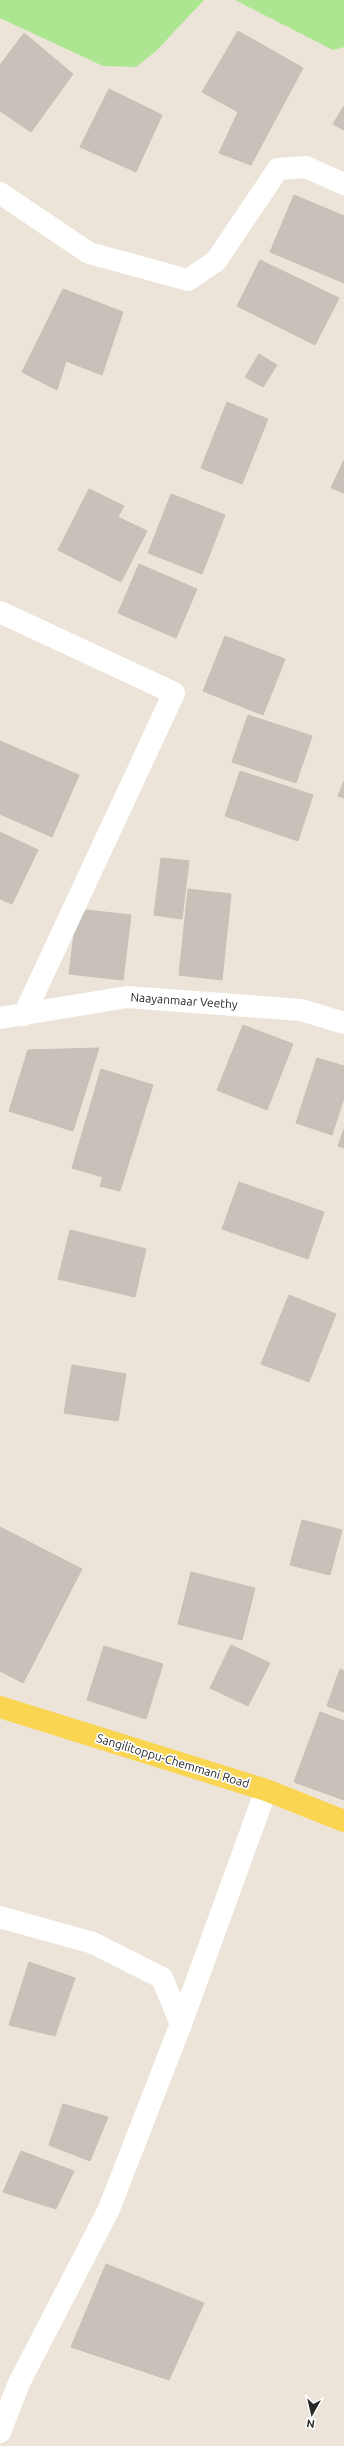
<svg xmlns="http://www.w3.org/2000/svg" width="344" height="2446" font-family="Ubuntu,sans-serif">
<style>
.green{fill:#ade691}
.building{fill:#c7c1b9;stroke:#c7c0b3}
.lines{fill:none;stroke-linecap:round;stroke-linejoin:round}
.minor{stroke:#fff;stroke-width:22}
.major{stroke:#f9d551;stroke-width:22}
.labels{text-anchor:middle;stroke-width:3.5;stroke-linejoin:round;paint-order:stroke}
.street-label{font-size:12px;fill:#282828;stroke:#fff}
</style>
<rect width="100%" height="100%" fill="#ece4d9"/>
<g class="green">
<polygon points="0,0 204,0 156,51 136,67 103,66 0,18"/>
<polygon points="235,0 344,0 344,47 333,50"/>
</g>
<g class="building">
<polygon points="238,31 303,68 251,165 219,153 238,112 202,92"/>
<polygon points="24,33 73,74 31,132 0,111 0,65"/>
<polygon points="109,89 162,115 136,172 80,147"/>
<polygon points="344,106 344,130 333,124"/>
<polygon points="294,195 344,216 344,283 270,252"/>
<polygon points="260,260 339,298 315,345 237,306"/>
<polygon points="63,289 123,312 102,375 66,361 57,390 22,372"/>
<polygon points="259,354 277,365 263,387 245,377"/>
<polygon points="227,402 268,419 242,484 201,468"/>
<polygon points="344,460 344,493 331,488"/>
<polygon points="89,489 124,506 118,517 147,531 121,582 58,550"/>
<polygon points="171,494 225,515 202,574 148,553"/>
<polygon points="139,564 197,589 176,638 118,613"/>
<polygon points="225,636 285,659 263,715 203,691"/>
<polygon points="248,715 312,736 296,783 232,762"/>
<polygon points="0,741 79,775 52,837 0,814"/>
<polygon points="240,771 313,795 298,841 225,816"/>
<polygon points="344,781 344,798 338,796"/>
<polygon points="0,832 38,850 12,904 0,899"/>
<polygon points="161,858 189,861 182,919 154,915"/>
<polygon points="188,889 231,894 222,980 179,975"/>
<polygon points="77,909 131,915 123,980 69,974"/>
<polygon points="243,1025 293,1044 267,1110 217,1090"/>
<polygon points="99,1048 73,1131 9,1111 28,1050"/>
<polygon points="317,1058 344,1066 344,1098 332,1135 296,1123"/>
<polygon points="101,1069 153,1085 120,1191 100,1186 103,1177 72,1168"/>
<polygon points="344,1129 344,1148 338,1146"/>
<polygon points="239,1182 324,1212 308,1259 222,1229"/>
<polygon points="70,1230 146,1249 135,1297 58,1279"/>
<polygon points="289,1295 336,1314 309,1382 261,1364"/>
<polygon points="72,1365 126,1374 118,1421 64,1413"/>
<polygon points="302,1520 342,1530 330,1575 290,1565"/>
<polygon points="0,1527 82,1569 23,1683 0,1671"/>
<polygon points="191,1572 255,1588 242,1640 178,1624"/>
<polygon points="231,1645 270,1663 248,1706 210,1688"/>
<polygon points="104,1646 163,1664 146,1719 87,1700"/>
<polygon points="340,1669 344,1671 344,1712 327,1706"/>
<polygon points="320,1712 344,1721 344,1800 294,1782"/>
<polygon points="29,1962 75,1978 55,2036 9,2025"/>
<polygon points="63,2104 108,2117 90,2161 49,2145"/>
<polygon points="21,2151 74,2171 56,2209 3,2192"/>
<polygon points="106,2264 204,2303 169,2380 71,2347"/>
</g>
<g class="lines">
<g class="minor">
<polyline points="0,193 89,253 188,280 216,261 278,169 306,167 344,184"/>
<polyline points="0,612 174,693 24,1015"/>
<polyline points="0,1018 127,997 301,1010 344,1023"/>
<polyline points="0,1917 93,1943 162,1978 181,2024"/>
<polyline points="0,2432 19,2383 109,2209 181,2024 266,1790"/>
</g>
<polyline class="major" points="0,1707 266,1790 344,1821"/>
</g>
<g class="labels">
<g class="street-label">
<text transform="translate(184 1001) rotate(4)" y="4">Naayanmaar Veethy</text>
<text transform="translate(173 1761) rotate(17)" y="4">Sangilitoppu-Chemmani Road</text>
</g>
</g>
<g transform="translate(312 2414) rotate(188)" stroke="#ffffff" stroke-width="3" paint-order="stroke">
<path d="M0-3L7 15L0 10L-7 15Z" fill="#282828"/>
<text y="-6" font-size="11" font-weight="bold" text-anchor="middle" fill="#282828">N</text>
</g>
</svg>
